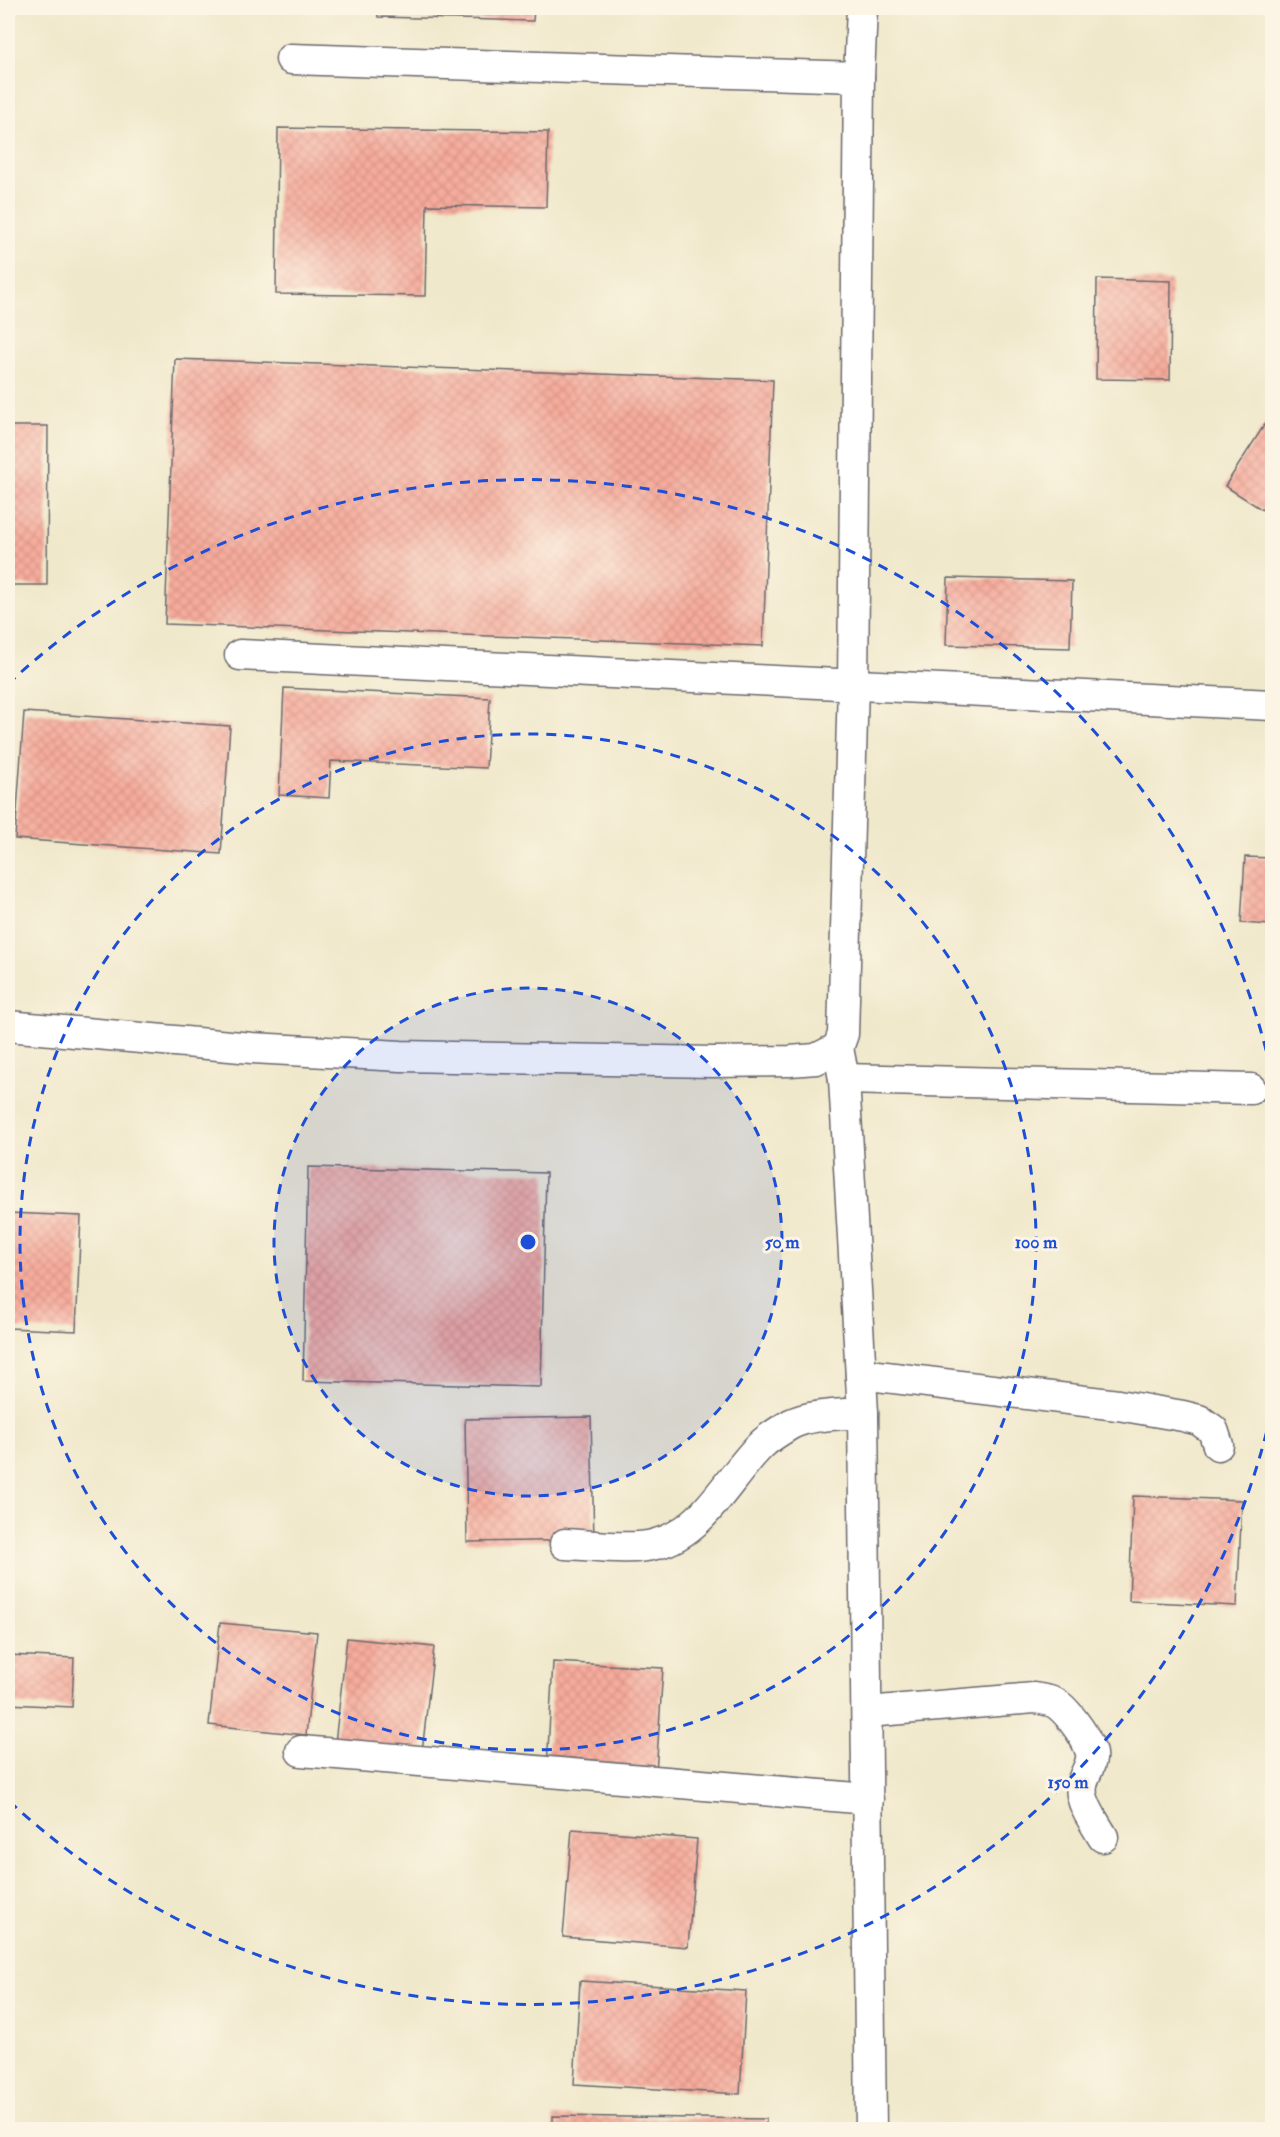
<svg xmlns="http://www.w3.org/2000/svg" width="1280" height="2137" font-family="'IM FELL Double Pica',serif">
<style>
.building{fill:url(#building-cross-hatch)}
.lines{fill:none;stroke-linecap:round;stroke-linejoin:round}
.minor-casing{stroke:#6a676d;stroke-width:33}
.minor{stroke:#fff;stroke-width:30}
.ring{fill:none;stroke:#1d4ed8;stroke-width:3;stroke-dasharray:10 8}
.centre{fill:#1d4ed8;stroke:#fcf5e5;stroke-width:3}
.ring-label{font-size:18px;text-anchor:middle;font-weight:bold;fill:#1d4ed8;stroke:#fcf5e5;stroke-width:6;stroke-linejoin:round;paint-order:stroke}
</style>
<defs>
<pattern id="building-cross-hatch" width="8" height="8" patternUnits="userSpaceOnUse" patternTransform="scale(1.5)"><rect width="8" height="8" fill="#f7ac9c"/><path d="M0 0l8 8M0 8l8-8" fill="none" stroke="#d39487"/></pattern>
</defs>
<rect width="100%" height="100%" fill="#fcf5e5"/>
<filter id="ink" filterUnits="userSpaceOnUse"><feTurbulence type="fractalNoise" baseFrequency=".0167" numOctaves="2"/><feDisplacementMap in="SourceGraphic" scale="12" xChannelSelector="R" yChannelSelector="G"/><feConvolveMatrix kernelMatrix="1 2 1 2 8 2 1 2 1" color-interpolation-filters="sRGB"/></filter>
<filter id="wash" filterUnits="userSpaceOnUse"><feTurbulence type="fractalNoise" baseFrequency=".008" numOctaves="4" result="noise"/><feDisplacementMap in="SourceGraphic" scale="24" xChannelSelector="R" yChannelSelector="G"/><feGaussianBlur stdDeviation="1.35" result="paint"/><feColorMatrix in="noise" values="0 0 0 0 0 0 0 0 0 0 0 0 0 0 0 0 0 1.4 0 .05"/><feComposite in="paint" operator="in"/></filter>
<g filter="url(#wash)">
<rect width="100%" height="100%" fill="#f0e8ca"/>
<g id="blocks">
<g class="building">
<polygon points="378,8 534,8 533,21 378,17"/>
<polygon points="278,128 548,132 546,207 427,205 425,296 276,294"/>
<polygon points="1097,279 1171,281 1170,380 1096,379"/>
<polygon points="175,359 773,380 763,646 165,624"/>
<polygon points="1272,413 1272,516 1225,486"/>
<polygon points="8,426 48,426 47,585 8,585"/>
<polygon points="948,578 1072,581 1070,648 946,645"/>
<polygon points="284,688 490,698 486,768 331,761 329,798 279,795"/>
<polygon points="24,712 230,726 221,854 15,839"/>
<polygon points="1245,857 1272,858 1272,925 1241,923"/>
<polygon points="308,1167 546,1173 541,1387 303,1381"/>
<polygon points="8,1213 81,1216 76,1331 8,1328"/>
<polygon points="591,1417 594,1540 467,1542 465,1419"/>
<polygon points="1133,1496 1242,1500 1237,1606 1129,1601"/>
<polygon points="220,1623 317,1632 306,1735 209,1725"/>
<polygon points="347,1638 434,1647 422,1752 335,1743"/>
<polygon points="8,1655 74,1658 72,1707 8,1704"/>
<polygon points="553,1662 663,1668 656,1773 547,1767"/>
<polygon points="572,1829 697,1839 688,1947 563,1937"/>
<polygon points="580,1981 746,1991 740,2094 574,2084"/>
<polygon points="553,2116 766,2119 766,2130 553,2130"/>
</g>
</g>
</g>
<g filter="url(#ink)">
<use href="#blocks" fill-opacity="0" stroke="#6a676d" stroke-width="1.5"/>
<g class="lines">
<g class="minor-casing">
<g id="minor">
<polyline points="291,59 859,77"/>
<polyline points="240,655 1272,705"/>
<polyline points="8,1026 252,1048 401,1056 713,1062 790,1061 816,1059 838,1048 843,1034 853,685 859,77 862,8"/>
<polyline points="838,1048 844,1079 863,1413 871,2130"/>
<polyline points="844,1079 1251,1089"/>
<polyline points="861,1374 1118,1405 1183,1416 1199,1420 1213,1430 1218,1445"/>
<path d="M565,1544C591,1545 633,1551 656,1544C704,1532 728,1477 761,1445C769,1437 781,1430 791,1424C812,1414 840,1415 863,1413"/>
<path d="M867,1712L1034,1698C1042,1699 1050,1700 1057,1704C1068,1712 1094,1745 1091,1759C1089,1772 1079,1780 1082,1795C1085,1810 1095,1823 1103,1837"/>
<polyline points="301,1751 868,1799"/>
</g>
</g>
<use href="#minor" class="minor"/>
</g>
</g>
<circle cx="528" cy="1242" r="254" fill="#1d4ed8" fill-opacity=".12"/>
<g class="ring">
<circle cx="528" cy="1242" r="254"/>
<circle cx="528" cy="1242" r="508"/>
<path d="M1271 1414A763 763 0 0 1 8 1800M8 684A763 763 0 0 1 1271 1070"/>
</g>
<circle cx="528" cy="1242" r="9" class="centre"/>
<g class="ring-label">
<text x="782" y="1248">50 m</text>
<text x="1036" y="1248">100 m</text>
<text x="1068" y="1788">150 m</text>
</g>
<rect width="1280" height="2137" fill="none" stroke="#fcf5e5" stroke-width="30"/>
</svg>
